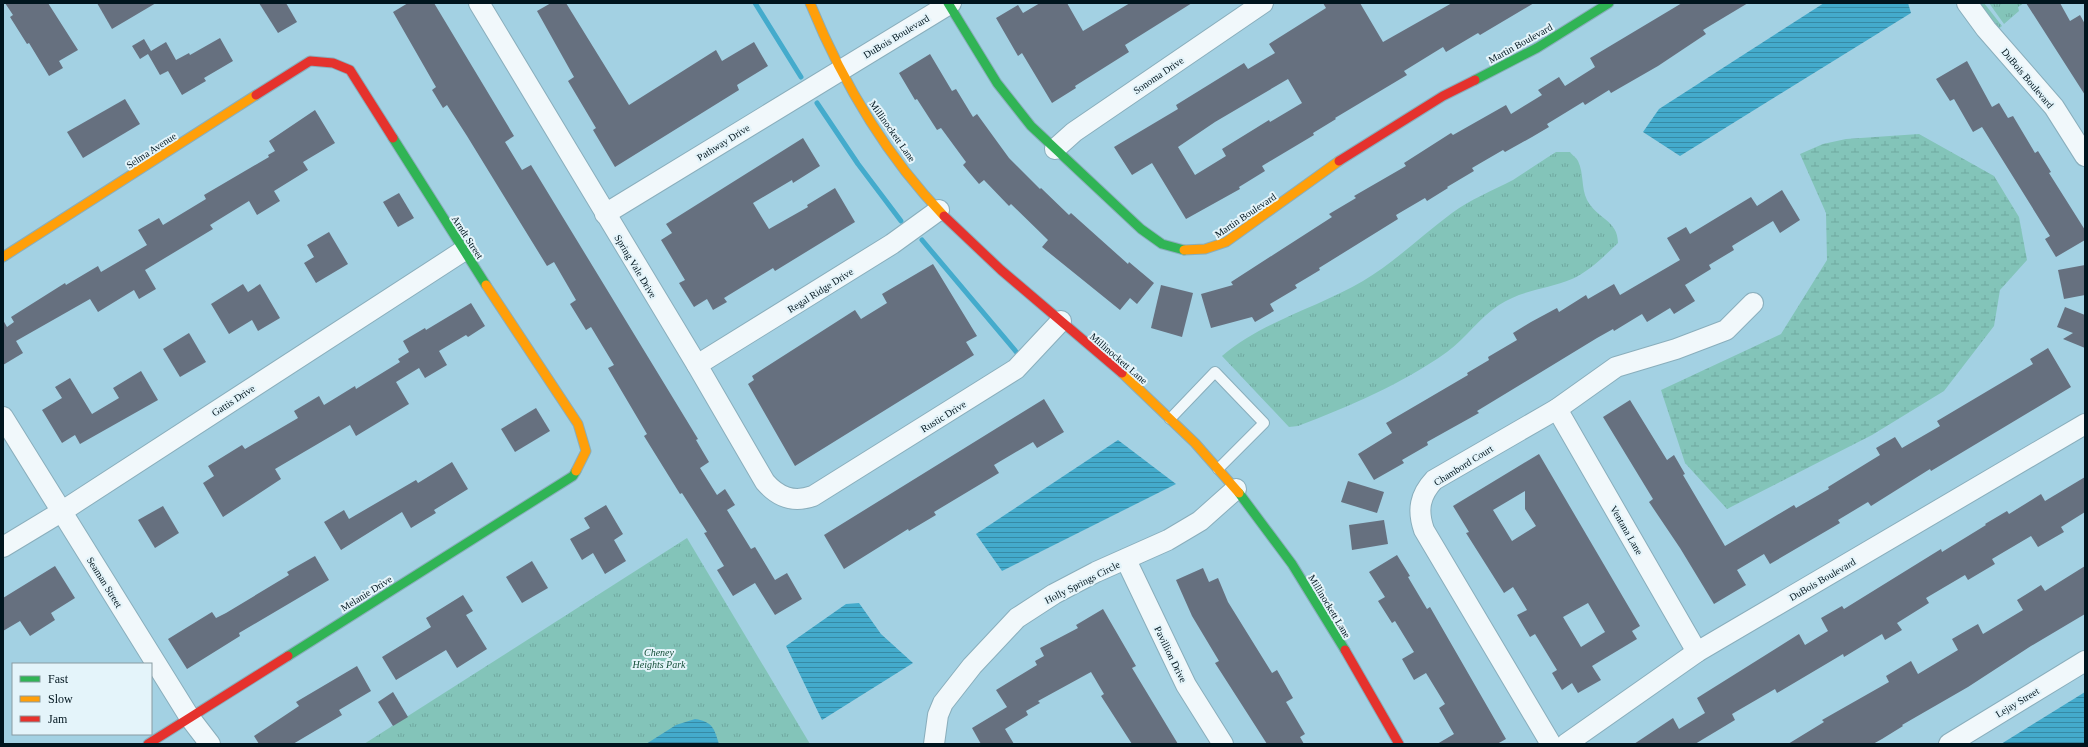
<svg xmlns="http://www.w3.org/2000/svg" width="2088" height="747" font-family="'Times New Roman',serif">
<style>
.grass{fill:url(#grass-tufts)}
.wetland{fill:url(#wetland-marsh)}
.water{fill:url(#water-rules)}
.lines{fill:none;stroke-linecap:round;stroke-linejoin:round}
.stream{stroke:#44abcc;stroke-width:5}
.building{fill:#66707f;fill-rule:evenodd}
.lane-casing{stroke:#89aebc;stroke-width:12}
.street-casing{stroke:#89aebc;stroke-width:22}
.fast-casing{stroke:#89aebc;stroke-width:11}
.slow-casing{stroke:#89aebc;stroke-width:11}
.jam-casing{stroke:#89aebc;stroke-width:11}
.lane{stroke:#f1f8fb;stroke-width:10}
.street{stroke:#f1f8fb;stroke-width:20}
.fast{stroke:#30b455;stroke-width:9}
.slow{stroke:#ff9f0a;stroke-width:9}
.jam{stroke:#e5322d;stroke-width:9}
.labels{text-anchor:middle;stroke-width:4;stroke-linejoin:round;paint-order:stroke}
.street-label{font-size:10px;fill:#00151e;stroke:#e4f4fa}
.park-label{font-size:10px;font-style:italic;fill:#154f39;stroke:#e4f4fa}
</style>
<defs>
<pattern id="grass-tufts" width="24" height="20" patternUnits="userSpaceOnUse"><rect width="24" height="20" fill="#83c4b9"/><path d="M3 7l-1-3M5 7V3M7 7l1-3M15 17l-1-3M17 17v-4M19 17l1-3" fill="none" stroke="#6fa89f"/></pattern>
<pattern id="wetland-marsh" width="20" height="14" patternUnits="userSpaceOnUse"><rect width="20" height="14" fill="#83c4b9"/><path d="M1 5h8M5 5V1M11 12h8M15 12V8" fill="none" stroke="#6fa89f"/></pattern>
<pattern id="water-rules" width="6" height="5" patternUnits="userSpaceOnUse"><rect width="6" height="5" fill="#44abcc"/><path d="M0 2.5h6" fill="none" stroke="#368aa5"/></pattern>
</defs>
<rect width="100%" height="100%" fill="#a3d1e3"/>
<g class="grass">
<polygon points="1977,3 1984,3 2002,26 1997,30"/>
<polygon points="1989,3 2024,3 2018,7 2019,11 2004,24"/>
<path d="M1556,152H1570C1572,155 1577,158 1578,161C1584,173 1581,188 1587,200C1597,219 1618,220 1618,243C1604,256 1590,271 1572,279C1548,289 1521,290 1499,305C1480,317 1466,338 1447,352C1402,384 1350,406 1298,426L1289,427L1222,356C1263,321 1317,308 1363,281C1395,262 1422,235 1452,213C1471,199 1492,191 1513,180C1527,171 1542,161 1556,152Z"/>
<polygon points="687,538 810,744 364,744"/>
</g>
<polygon class="wetland" points="1919,134 1994,176 2019,217 2027,260 2000,290 1994,326 1944,391 1872,435 1727,509 1685,463 1661,390 1781,334 1827,260 1826,213 1800,154 1823,144 1846,139"/>
<g class="water">
<polygon points="1824,3 1908,3 1911,13 1680,156 1643,132 1659,109"/>
<polygon points="1118,440 1176,484 1002,571 976,534"/>
<polygon points="859,603 881,634 913,663 822,720 786,646 846,604"/>
<polygon points="2085,692 2085,744 2001,744"/>
<path d="M695,719C713,722 714,728 719,744H646L676,725Z"/>
</g>
<g class="lines">
<g class="stream">
<polyline points="755,3 801,77"/>
<polyline points="817,103 858,164 901,221"/>
<polyline points="922,240 1018,354"/>
</g>
</g>
<g class="building">
<polygon points="5,3 48,3 78,50 59,61 63,68 49,76 29,43 27,44 10,17 13,15"/>
<polygon points="97,3 156,3 112,29"/>
<polygon points="259,3 286,3 297,22 278,33"/>
<polygon points="408,3 434,3 514,136 505,142 522,170 531,165 698,439 696,440 709,462 700,468 717,495 725,489 735,505 727,510 751,549 755,547 775,580 787,573 802,599 775,615 755,583 733,596 717,570 724,566 704,533 707,532 682,493 680,494 644,436 647,434 608,368 614,365 591,327 586,330 570,304 576,300 554,262 547,266 467,136 447,105 443,108 432,90 436,87 393,12"/>
<polygon points="551,3 566,3 629,105 716,50 722,61 754,42 768,66 737,85 739,90 615,167 593,130 596,128 568,81 574,77 537,11"/>
<polygon points="1040,3 1067,3 1083,31 1130,3 1192,3 1125,45 1129,52 1075,86 1076,88 1052,103 1022,53 1018,56 996,18 1018,5 1023,13"/>
<path d="M1323,3H1360L1383,42L1452,3H1534L1480,35L1478,33L1446,52L1443,47L1404,71L1407,75L1335,118L1336,119L1313,133L1314,135L1262,166L1265,171L1239,187L1240,189L1186,219L1152,163L1132,175L1114,147L1178,109L1176,105L1244,63L1248,69L1275,53L1269,44L1326,8ZM1288,79L1302,103L1270,122L1269,120L1222,149L1226,156L1195,175L1178,147L1215,122Z"/>
<polygon points="1682,3 1748,3 1703,30 1706,34 1658,66 1611,93 1609,90 1585,105 1583,102 1547,124 1549,127 1532,137 1505,152 1503,150 1472,168 1474,171 1447,187 1448,188 1427,201 1425,198 1396,215 1398,219 1319,268 1320,270 1295,285 1297,288 1270,304 1274,311 1255,322 1252,317 1211,328 1201,294 1233,285 1231,282 1332,217 1329,214 1356,198 1354,196 1406,166 1404,163 1451,133 1453,135 1506,105 1511,114 1542,95 1538,90 1559,77 1565,86 1595,67 1590,58"/>
<polygon points="2026,3 2060,3 2070,21 2080,15 2085,24 2085,95"/>
<polygon points="220,38 233,61 204,78 206,81 182,95 168,71 160,75 148,54 140,59 132,46 144,39 151,51 166,42 176,60 189,53 190,55"/>
<polygon points="930,54 952,91 956,89 973,117 977,114 1009,158 1040,189 1041,188 1069,215 1071,213 1128,264 1129,262 1154,283 1137,304 1130,298 1120,310 1042,247 1048,240 1011,204 1009,206 984,180 979,184 963,165 966,162 941,128 937,130 917,99 915,100 899,73"/>
<polygon points="1967,61 1992,107 1999,103 2008,118 2013,116 2035,153 2038,151 2051,172 2049,173 2085,230 2085,240 2056,257 2045,239 2050,236 1982,127 1973,132 1954,99 1950,101 1936,79"/>
<polygon points="125,99 140,124 83,158 67,132"/>
<polygon points="315,110 335,143 303,162 308,170 274,191 280,201 257,215 249,201 210,225 213,229 145,270 156,289 139,299 134,290 98,312 90,299 16,341 23,353 3,365 3,320 7,327 14,322 11,317 65,283 66,285 98,266 101,272 147,245 138,230 159,218 163,225 206,199 204,195 269,157 268,155 275,151 269,141"/>
<polygon points="803,138 820,166 793,183 792,180 753,203 769,229 808,207 807,205 835,188 855,222 775,271 773,268 724,298 727,302 713,310 707,299 694,307 679,283 685,280 661,240 672,233 666,224"/>
<polygon points="1782,190 1800,220 1780,233 1773,221 1732,246 1734,250 1709,265 1711,269 1685,285 1695,301 1674,314 1670,308 1647,322 1642,314 1614,331 1613,329 1597,338 1477,411 1479,413 1427,442 1428,445 1402,460 1404,463 1374,480 1358,454 1392,433 1386,423 1468,375 1467,373 1489,360 1488,357 1517,340 1513,333 1531,322 1557,308 1559,312 1586,295 1588,299 1614,284 1620,295 1680,260 1667,238 1686,227 1690,234 1751,197 1757,206"/>
<polygon points="399,193 414,218 398,227 383,202"/>
<polygon points="329,232 348,264 316,283 304,263 314,257 307,245"/>
<polygon points="933,264 977,336 966,342 974,355 795,466 748,384 754,380 752,376 855,310 861,319 887,303 882,294"/>
<polygon points="2085,265 2085,295 2064,299 2058,270"/>
<polygon points="243,284 248,292 260,284 280,318 258,331 252,320 229,334 211,304"/>
<polygon points="1161,285 1193,293 1182,337 1151,328"/>
<polygon points="471,303 485,326 468,337 466,335 439,351 447,365 425,378 419,368 396,382 409,404 356,436 350,425 275,469 281,479 223,517 203,483 214,476 208,466 242,445 245,449 298,418 294,411 319,396 324,405 355,386 356,389 400,362 398,359 409,352 403,341 425,328 426,330"/>
<polygon points="2065,307 2085,315 2085,348 2063,339 2073,333 2057,327"/>
<polygon points="189,333 206,362 180,377 163,349"/>
<polygon points="2048,348 2071,387 1931,471 1930,469 1871,506 1868,502 1838,520 1840,523 1770,564 1764,554 1737,570 1746,585 1714,604 1680,548 1649,502 1653,499 1603,417 1630,400 1667,460 1674,455 1685,474 1683,475 1725,546 1794,505 1796,508 1829,489 1828,487 1880,455 1876,448 1895,437 1902,448 1940,426 1937,421 2033,364 2030,359"/>
<polygon points="141,371 158,400 80,444 75,435 62,443 42,410 62,398 55,387 70,378 92,414 119,398 113,388"/>
<polygon points="1044,399 1064,432 1037,448 1033,442 994,465 999,473 934,512 936,515 909,531 908,529 844,569 824,535"/>
<polygon points="536,408 550,431 515,452 501,429"/>
<path d="M1539,454L1640,626L1632,631L1637,639L1592,666L1601,680L1578,693L1572,683L1562,690L1552,673L1557,670L1535,634L1530,637L1517,615L1527,610L1513,587L1504,593L1466,533L1469,532L1453,506ZM1525,491V509L1536,526L1512,541L1493,510ZM1588,603L1605,632L1581,647L1563,617Z"/>
<polygon points="452,462 468,489 434,510 436,513 411,528 402,512 341,550 324,522 344,510 349,519 416,480 418,483"/>
<polygon points="2085,477 2085,512 2061,527 2064,532 2038,547 2031,536 1992,559 1995,564 1968,580 1965,575 1926,598 1929,603 1897,623 1902,630 1885,640 1882,634 1844,657 1843,654 1777,693 1775,689 1732,714 1735,720 1695,744 1634,744 1673,718 1679,729 1705,713 1697,698 1799,634 1805,645 1828,631 1821,618 1842,606 1844,609 1941,549 1942,552 1986,525 1985,524 2007,511 2009,514 2041,494 2045,501"/>
<polygon points="1348,481 1384,492 1377,513 1341,502"/>
<polygon points="606,505 623,534 614,540 626,561 605,574 593,553 582,560 570,539 590,528 584,518"/>
<polygon points="163,506 179,533 155,548 138,520"/>
<polygon points="1384,520 1388,544 1352,550 1349,525"/>
<polygon points="1397,555 1410,576 1408,577 1427,609 1430,607 1506,739 1497,744 1437,744 1454,734 1439,708 1445,704 1426,673 1414,680 1402,659 1414,652 1395,621 1392,623 1378,601 1385,597 1369,572"/>
<polygon points="315,556 329,580 239,633 240,636 187,669 168,639 212,612 216,618 226,613 289,575 287,572"/>
<polygon points="532,561 548,588 522,603 506,577"/>
<polygon points="55,566 75,598 51,613 55,620 30,636 20,621 3,631 3,598"/>
<polygon points="2085,566 2085,614 2031,646 1968,687 1902,725 1903,726 1882,739 1873,744 1788,744 1824,722 1822,720 1889,682 1886,676 1911,661 1918,674 1958,650 1952,639 1978,624 1983,634 2023,610 2017,600 2041,585 2045,591"/>
<polygon points="1203,568 1209,582 1218,578 1228,602 1272,673 1277,670 1293,698 1286,702 1305,734 1300,737 1304,744 1267,744 1215,663 1219,661 1192,616 1176,580"/>
<polygon points="463,595 473,611 466,615 487,649 457,668 446,650 396,680 382,657 431,627 426,618"/>
<polygon points="1103,609 1136,666 1132,668 1178,744 1132,744 1101,696 1104,694 1091,672 1038,701 1040,703 1026,711 1028,715 1005,729 1014,744 981,744 972,728 1007,707 996,690 1037,665 1035,661 1044,656 1040,648 1078,628 1076,625"/>
<polygon points="357,666 371,691 339,710 342,715 293,744 259,744 254,736 299,706 296,702"/>
<polygon points="393,692 408,717 393,726 378,702"/>
</g>
<g class="lines">
<g class="lane-casing">
<polyline id="lane" points="1170,419 1215,372 1264,423 1218,469"/>
</g>
<g class="street-casing">
<g id="street">
<path d="M479,3L697,365L765,482C778,497 793,503 813,496L1016,369L1061,321"/>
<polyline points="1967,3 1986,29 2054,107 2085,156"/>
<polyline points="1055,149 1074,132 1263,3"/>
<polyline points="605,214 951,3"/>
<polyline points="697,365 892,244 939,210"/>
<polyline points="1557,409 1697,652"/>
<polyline points="3,417 190,718 210,744"/>
<polyline points="3,547 61,512 463,251"/>
<polyline points="1126,560 1186,685 1223,744"/>
<polyline points="934,744 938,715 943,703 972,666 1017,618 1054,594 1096,572 1168,540 1200,521 1236,489"/>
<path d="M1551,744L1424,530C1417,510 1420,495 1434,480L1557,409L1616,367L1676,349L1726,330L1753,303"/>
<polyline points="1566,744 1697,652 2085,424"/>
<polyline points="1949,744 2085,661"/>
</g>
</g>
<g class="fast-casing">
<g id="fast">
<polyline points="948,3 997,83 1031,126 1141,229 1162,244 1184,250"/>
<polyline points="1475,80 1537,48 1609,3"/>
<polyline points="393,138 486,285"/>
<polyline points="1239,493 1292,564 1345,650"/>
<polyline points="288,656 573,476 576,471"/>
</g>
</g>
<g class="slow-casing">
<g id="slow">
<path d="M810,3C842,81 885,155 944,216"/>
<polyline points="1184,250 1205,249 1226,242 1339,161"/>
<polyline points="3,257 256,95"/>
<polyline points="486,285 578,424 586,451 576,471"/>
<polyline points="1122,373 1195,443 1239,493"/>
</g>
</g>
<g class="jam-casing">
<g id="jam">
<polyline points="256,95 310,61 333,63 350,70 393,138"/>
<polyline points="1339,161 1443,96 1475,80"/>
<polyline points="944,216 1001,270 1122,373"/>
<polyline points="1345,650 1399,744"/>
<polyline points="148,744 288,656"/>
</g>
</g>
<use href="#lane" class="lane"/>
<use href="#street" class="street"/>
<use href="#fast" class="fast"/>
<use href="#slow" class="slow"/>
<use href="#jam" class="jam"/>
</g>
<g class="labels">
<g class="street-label">
<text transform="translate(896 36) rotate(-31)" y="4">DuBois Boulevard</text>
<text transform="translate(1520 43) rotate(-29)" y="4">Martin Boulevard</text>
<text transform="translate(1158 75) rotate(-34)" y="4">Sonoma Drive</text>
<text transform="translate(2028 78) rotate(50)" y="4">DuBois Boulevard</text>
<text transform="translate(893 131) rotate(55)" y="4">Millinockett Lane</text>
<text transform="translate(723 142) rotate(-32)" y="4">Pathway Drive</text>
<text transform="translate(151 150) rotate(-33)" y="4">Selma Avenue</text>
<text transform="translate(1245 215) rotate(-34)" y="4">Martin Boulevard</text>
<text transform="translate(468 237) rotate(57)" y="4">Arndt Street</text>
<text transform="translate(636 266) rotate(59)" y="4">Spring Vale Drive</text>
<text transform="translate(820 290) rotate(-32)" y="4">Regal Ridge Drive</text>
<text transform="translate(1119 358) rotate(41)" y="4">Millinockett Lane</text>
<text transform="translate(233 400) rotate(-33)" y="4">Gattis Drive</text>
<text transform="translate(943 416) rotate(-32)" y="4">Rustic Drive</text>
<text transform="translate(1463 465) rotate(-32)" y="4">Chambord Court</text>
<text transform="translate(1627 530) rotate(60)" y="4">Ventana Lane</text>
<text transform="translate(1822 579) rotate(-30)" y="4">DuBois Boulevard</text>
<text transform="translate(105 582) rotate(58)" y="4">Seaman Street</text>
<text transform="translate(1082 582) rotate(-27)" y="4">Holly Springs Circle</text>
<text transform="translate(366 593) rotate(-32)" y="4">Melanie Drive</text>
<text transform="translate(1330 606) rotate(59)" y="4">Millinockett Lane</text>
<text transform="translate(1171 654) rotate(64)" y="4">Pavillion Drive</text>
<text transform="translate(2017 702) rotate(-31)" y="4">Lejay Street</text>
</g>
<g class="park-label">
<text x="659" y="656">Cheney<tspan x="659" dy="12">Heights Park</tspan></text>
</g>
</g>
<rect width="2088" height="747" fill="none" stroke="#00151e" stroke-width="8"/>
<rect x="12" y="663" width="140" height="72" fill="#e4f4fa" stroke="#899ba2"/>
<rect x="20" y="676" width="20" height="6" fill="#30b455" stroke="#899ba2"/>
<text x="48" y="683" font-size="12" fill="#00151e">Fast</text>
<rect x="20" y="696" width="20" height="6" fill="#ff9f0a" stroke="#899ba2"/>
<text x="48" y="703" font-size="12" fill="#00151e">Slow</text>
<rect x="20" y="716" width="20" height="6" fill="#e5322d" stroke="#899ba2"/>
<text x="48" y="723" font-size="12" fill="#00151e">Jam</text>
</svg>
